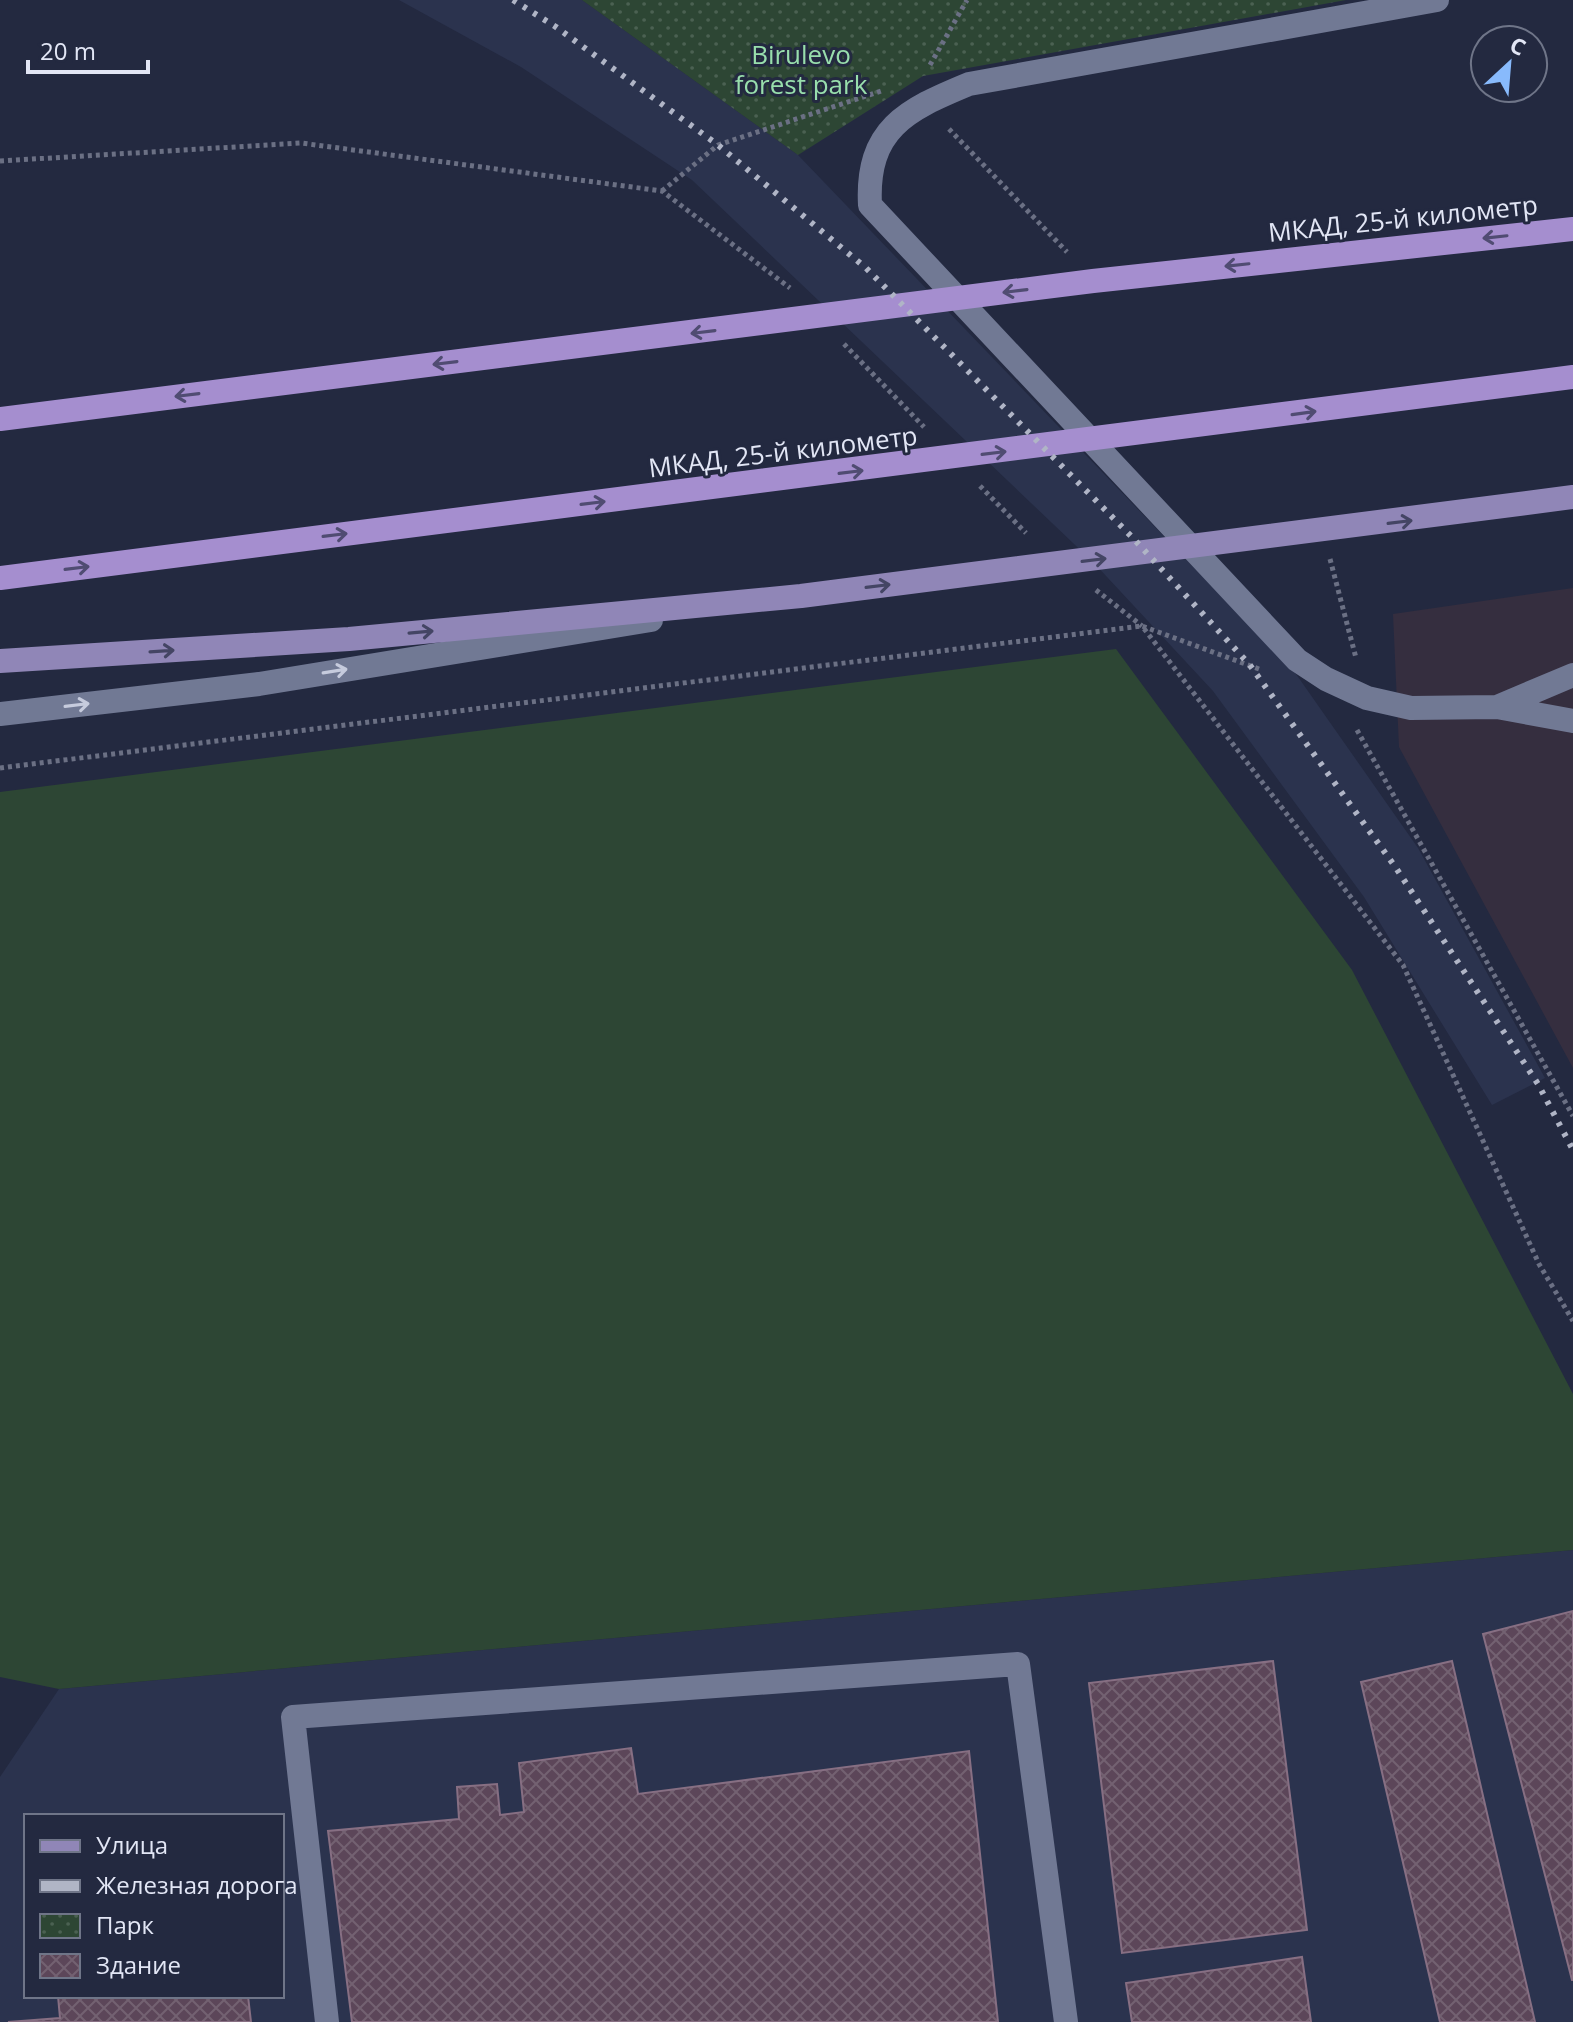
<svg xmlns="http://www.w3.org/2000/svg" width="1573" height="2022" font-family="'Open Sans',sans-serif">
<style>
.commercial{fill:#352e3f}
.built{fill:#2b334e;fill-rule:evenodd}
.green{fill:#2d4634}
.park{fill:url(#park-dots)}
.building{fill:url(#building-cross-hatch);stroke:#876f83;stroke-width:2}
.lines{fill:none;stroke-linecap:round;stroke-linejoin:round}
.path{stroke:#6b7084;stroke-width:5;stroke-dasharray:4 4;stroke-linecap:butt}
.minor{stroke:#717994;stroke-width:24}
.major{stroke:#9086b7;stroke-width:24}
.highway{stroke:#a58ecf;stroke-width:24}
.rail{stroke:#b0b5c6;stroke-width:6;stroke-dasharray:4 8;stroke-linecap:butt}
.oneway{stroke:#504c72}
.oneway2{stroke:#444564}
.oneway3{stroke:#c6cbdd}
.labels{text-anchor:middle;stroke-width:6;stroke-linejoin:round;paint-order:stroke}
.park-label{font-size:26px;fill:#98deac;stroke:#232940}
.street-label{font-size:26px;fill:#e2e6f5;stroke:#232940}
</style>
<defs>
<pattern id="park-dots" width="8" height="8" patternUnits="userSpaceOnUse" patternTransform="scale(2)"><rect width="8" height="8" fill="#2d4634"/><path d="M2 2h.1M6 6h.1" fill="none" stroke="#4b6152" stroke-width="1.8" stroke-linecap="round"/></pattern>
<pattern id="building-cross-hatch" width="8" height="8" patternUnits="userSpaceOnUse" patternTransform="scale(2)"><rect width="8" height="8" fill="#5c4659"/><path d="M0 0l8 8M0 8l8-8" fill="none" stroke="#736171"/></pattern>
</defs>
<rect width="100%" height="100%" fill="#232940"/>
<path class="commercial" d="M1573 588V1068L1399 747 1393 614Z"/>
<path class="built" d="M399 0H582L798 155 1296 674 1418 848 1545 1078 1492 1105 1364 897 1213 691 1094 563 692 180 521 67Z
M1573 1550V2022H0V1777L59 1689ZM26 1816H282V1996H26Z"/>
<path class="green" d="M1116 649 1352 970 1573 1394V1550L59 1689 0 1677V792Z"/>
<path class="park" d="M582 0H1346L923 76 798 155Z"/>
<path class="building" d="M1573 1611V1980H1572L1483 1634Z
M1273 1661 1307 1930 1122 1953 1089 1683Z
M1452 1661 1535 2022H1440L1361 1682Z
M631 1748 638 1794 969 1751 998 2022H352L328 1831 459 1819 457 1787 497 1784 500 1815 524 1812 519 1763Z
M1302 1957 1311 2022H1132L1126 1983Z
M58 1996H248L251 2022H8L60 2018Z"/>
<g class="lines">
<path class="path" d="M930 65 967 0
M949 129 1067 252
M0 161 301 143 662 191 790 288
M662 191 718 145 884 90
M844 344 924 427
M980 486 1026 533
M1330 559 1356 658
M1096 590 1142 626
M1259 669 1142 626 1403 965 1539 1264 1573 1321
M1357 730 1573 1116
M0 768 1142 626"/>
<path class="minor" d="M1437 0 969 84C906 110 866 129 870 205L1297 660 1326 679 1367 698 1411 708 1497 707 1573 721
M1497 707 1573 675
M0 714 259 684 651 620
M327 2022 293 1717 1018 1664 1066 2022"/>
<path class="major" d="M0 661 349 639 801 596 1573 497"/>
<path class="highway" d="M0 419 1093 281 1573 229
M0 578 1573 377"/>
<path class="rail" d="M513 0 556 27 718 145 866 268 1132 537 1249 664 1396 868 1538 1084 1573 1150"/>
</g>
<defs><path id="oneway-shaft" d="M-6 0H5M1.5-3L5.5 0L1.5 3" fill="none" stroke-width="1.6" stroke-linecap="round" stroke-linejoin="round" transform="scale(2)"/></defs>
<g class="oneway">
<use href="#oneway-shaft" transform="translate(1495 237) rotate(174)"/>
<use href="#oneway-shaft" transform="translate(1237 265) rotate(174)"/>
<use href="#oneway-shaft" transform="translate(1015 291) rotate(173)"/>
<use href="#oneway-shaft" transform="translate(703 332) rotate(173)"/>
<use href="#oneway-shaft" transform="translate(445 363) rotate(173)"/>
<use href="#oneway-shaft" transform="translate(187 395) rotate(173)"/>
<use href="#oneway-shaft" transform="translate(1304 413) rotate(-8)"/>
<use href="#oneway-shaft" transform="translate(994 453) rotate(-7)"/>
<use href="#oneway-shaft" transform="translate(851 472) rotate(-7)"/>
<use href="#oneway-shaft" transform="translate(593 503) rotate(-7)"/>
<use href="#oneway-shaft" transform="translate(335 535) rotate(-7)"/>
<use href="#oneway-shaft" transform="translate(77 568) rotate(-7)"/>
</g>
<g class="oneway2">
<use href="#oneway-shaft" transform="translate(1400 522) rotate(-7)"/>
<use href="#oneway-shaft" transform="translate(1094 560) rotate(-7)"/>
<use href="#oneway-shaft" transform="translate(878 586) rotate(-7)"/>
<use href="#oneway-shaft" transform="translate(421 632) rotate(-5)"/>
<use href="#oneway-shaft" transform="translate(162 651) rotate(-4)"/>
</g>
<g class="oneway3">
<use href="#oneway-shaft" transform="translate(335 671) rotate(-9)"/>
<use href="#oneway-shaft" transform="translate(77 705) rotate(-7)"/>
</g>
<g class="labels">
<g class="park-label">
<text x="801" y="64">Birulevo<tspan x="801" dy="30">forest park</tspan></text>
</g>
<g class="street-label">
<text transform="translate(1403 219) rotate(-6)" y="9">МКАД, 25-й километр</text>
<text transform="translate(783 452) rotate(-7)" y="9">МКАД, 25-й километр</text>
</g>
</g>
<rect x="24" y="1814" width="260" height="184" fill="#232940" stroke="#6f7588" stroke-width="2"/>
<rect x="40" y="1840" width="40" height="12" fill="#9086b7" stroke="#6f7588" stroke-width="2"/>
<text x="96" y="1854" font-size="24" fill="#e2e6f5">Улица</text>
<rect x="40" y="1880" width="40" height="12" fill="#b0b5c6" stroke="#6f7588" stroke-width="2"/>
<text x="96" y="1894" font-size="24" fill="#e2e6f5">Железная дорога</text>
<rect x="40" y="1914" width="40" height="24" fill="url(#park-dots)" stroke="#6f7588" stroke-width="2"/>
<text x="96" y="1934" font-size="24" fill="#e2e6f5">Парк</text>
<rect x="40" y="1954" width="40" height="24" fill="url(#building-cross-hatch)" stroke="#6f7588" stroke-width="2"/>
<text x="96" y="1974" font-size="24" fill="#e2e6f5">Здание</text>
<g transform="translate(1509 64) rotate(26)"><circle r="38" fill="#232940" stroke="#6f7588" stroke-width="2"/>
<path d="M0-6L14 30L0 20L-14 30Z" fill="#88bafc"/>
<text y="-12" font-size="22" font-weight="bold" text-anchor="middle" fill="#e2e6f5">С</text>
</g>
<path d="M28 60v12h120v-12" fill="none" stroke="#e2e6f5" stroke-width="4"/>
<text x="40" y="60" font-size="24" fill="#e2e6f5" stroke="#232940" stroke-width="6" paint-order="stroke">20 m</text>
</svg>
